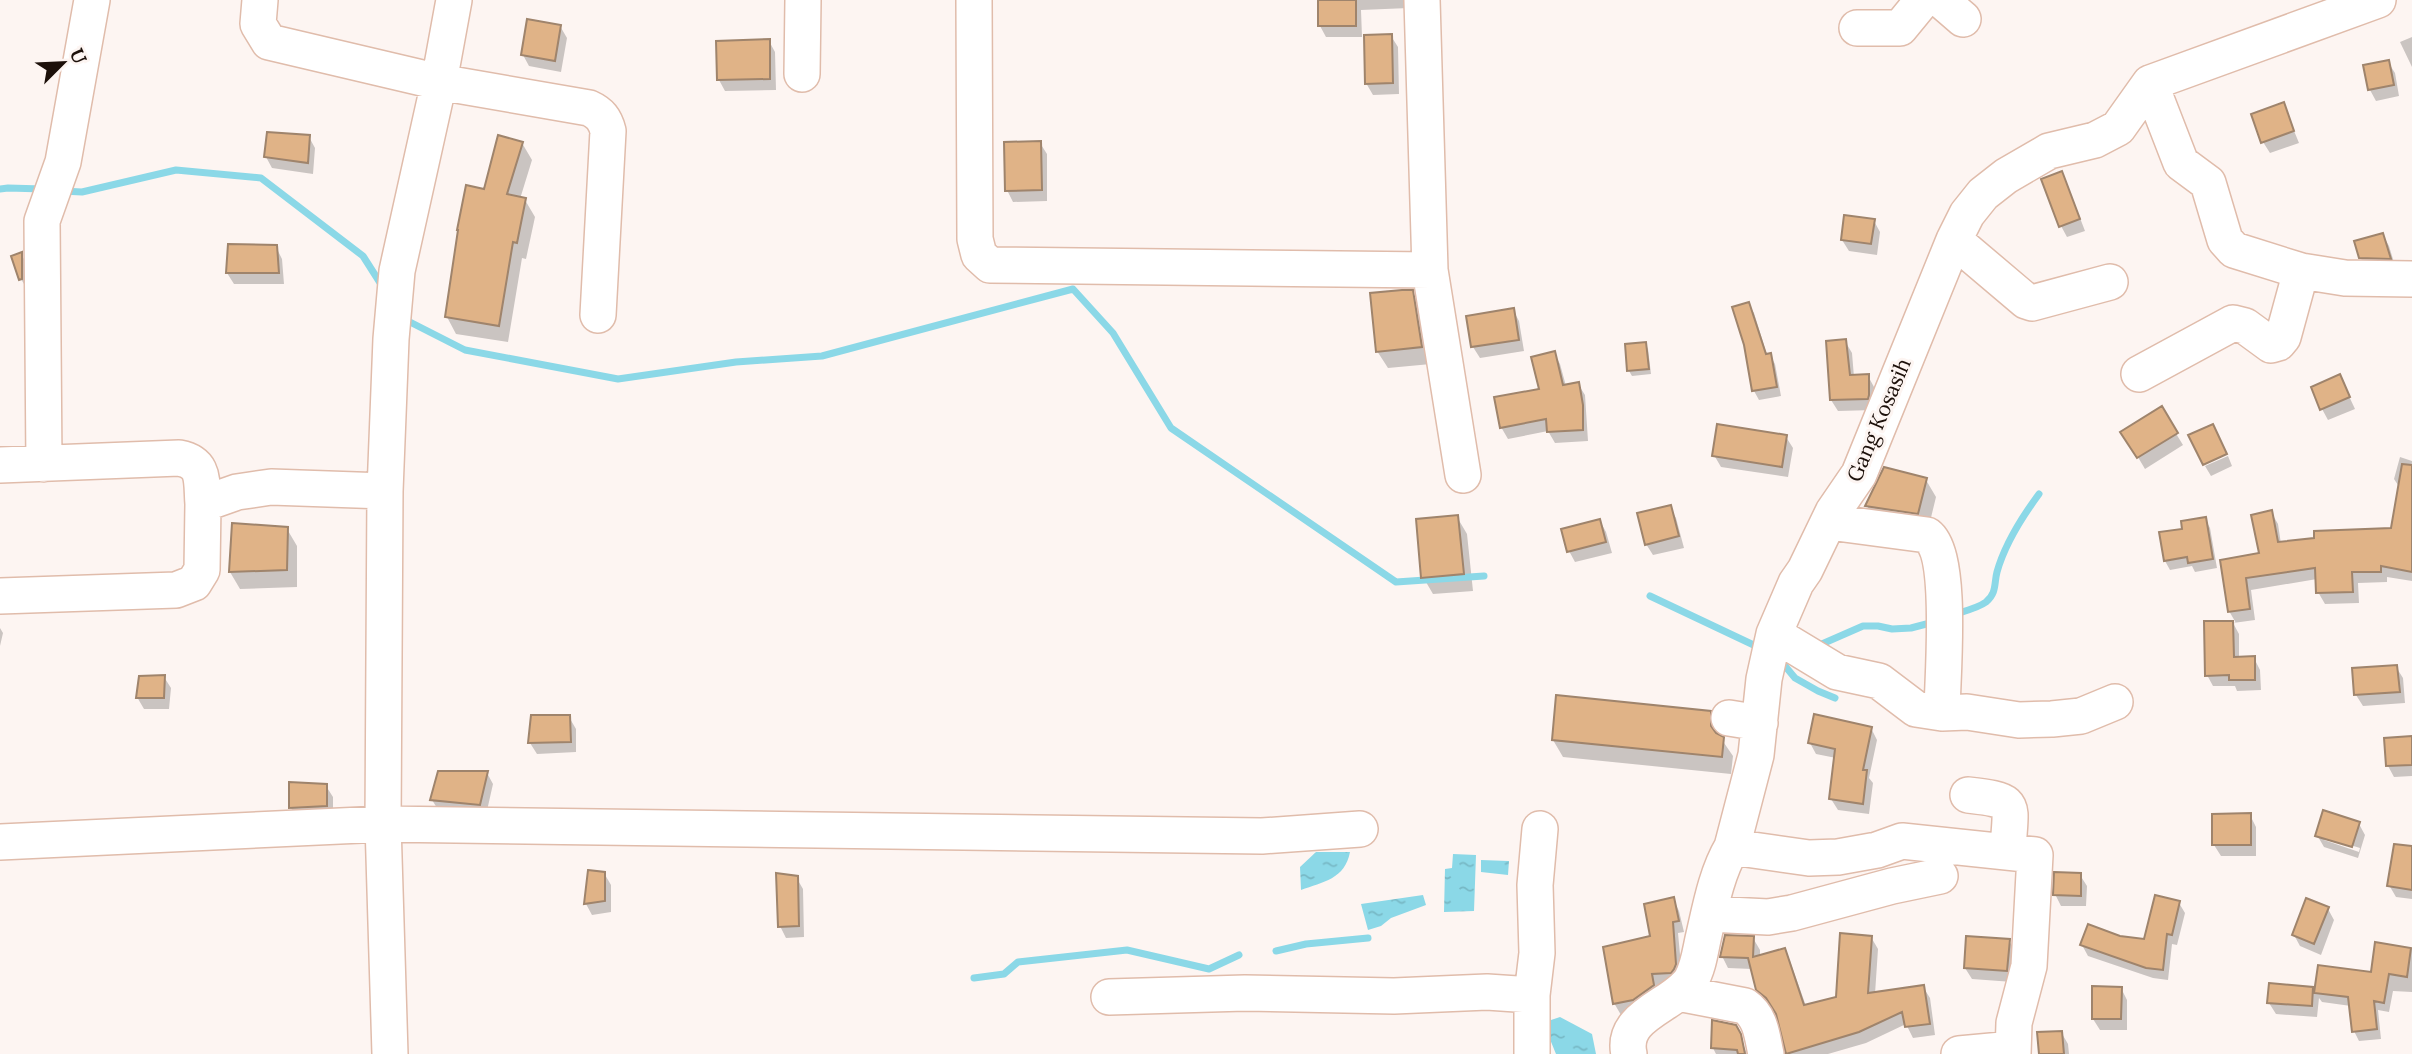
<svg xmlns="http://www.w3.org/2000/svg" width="2412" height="1054" font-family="Lora,serif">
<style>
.water{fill:url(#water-ripples)}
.shadow{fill:#0003;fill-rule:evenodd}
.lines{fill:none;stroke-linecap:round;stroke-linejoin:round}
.stream{stroke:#8bd8e7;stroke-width:7}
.building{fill:#e0b387;stroke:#9f846c;stroke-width:2}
.minor-casing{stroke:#e0bcab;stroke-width:38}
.minor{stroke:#fff;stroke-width:35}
.labels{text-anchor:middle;stroke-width:6;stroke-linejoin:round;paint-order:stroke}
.street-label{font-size:21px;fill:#1c100a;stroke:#fdf5f2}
</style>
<defs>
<pattern id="water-ripples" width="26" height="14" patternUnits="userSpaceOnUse" patternTransform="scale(1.75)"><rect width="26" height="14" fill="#8bd8e7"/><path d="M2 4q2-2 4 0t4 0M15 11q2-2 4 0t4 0" fill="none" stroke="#77b8c5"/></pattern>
</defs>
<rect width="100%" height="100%" fill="#fdf5f2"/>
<path class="water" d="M1316 852H1350C1345 879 1323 882 1301 890L1300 867Z
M1453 854 1476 855 1474 911 1444 912 1445 869 1452 868Z
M1481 860 1509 861 1508 875 1481 872Z
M1423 895 1426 905 1391 918 1381 926 1368 930 1361 904Z
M1560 1017 1592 1034 1596 1054H1556L1545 1027 1551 1020Z"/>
<path class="shadow" d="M1319 0H1413L1409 8 1361 10 1362 37H1326L1320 26Z
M560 26 567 38 561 72 529 66 523 55Z
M1391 36 1398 47 1399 94 1373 95 1366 83Z
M2412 37V67L2400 42Z
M769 41 775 52 776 90 725 91 719 80Z
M2388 62 2395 73 2399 96 2376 101 2370 90Z
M2283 104 2299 143 2270 153 2263 142Z
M309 137 315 148 313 174 272 168 266 157Z
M522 143 532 160 520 199 525 200 535 217 526 259 522 258 508 342 456 334 447 317 486 191Z
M1040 143 1047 154V201L1013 202 1007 190Z
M2061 173 2067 184 2085 231 2067 237 2061 226Z
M1874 221 1880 232 1877 255 1849 251 1842 240Z
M2383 235 2389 246 2396 269H2367L2360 257Z
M276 247 282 259 284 284H234L227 273Z
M21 254 24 259V284L21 279Z
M1412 292 1422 309 1431 364 1388 368 1377 351Z
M1748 304 1754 313 1767 355H1770L1775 364 1781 396 1759 400 1754 391 1746 344Z
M1513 310 1519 321 1524 351 1480 358 1473 347 1468 317Z
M1845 341 1852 353 1854 377 1868 376 1874 387V410L1838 411 1831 400Z
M1645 343 1648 349 1651 374 1632 376 1629 371Z
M1554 353 1560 364 1566 386 1578 384 1585 395 1588 441 1555 443 1548 431 1508 439 1501 427 1541 390Z
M2340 377 2355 409 2328 420 2322 409Z
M2161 409 2183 445 2145 469 2123 432Z
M1786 437 1793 448 1788 477 1721 467 1714 455Z
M2228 456 2232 466 2211 476 2205 466Z
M2400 457 2412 461V581L2387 577V582L2358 583 2359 603 2325 604 2318 592 2317 579 2251 590 2255 620 2233 623 2239 634V658H2254L2260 670 2261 690 2237 691 2235 686H2213L2207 675 2206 623H2236L2229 611 2222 561 2261 555 2271 512 2278 524 2281 544 2392 529 2400 488 2394 479Z
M1885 469 1926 480 1936 497 1928 530 1877 523 1867 506Z
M1670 507 1676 518 1684 548 1653 555 1646 544Z
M1457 517 1467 534 1473 591 1433 594 1423 577Z
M2205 519 2210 528 2217 568 2195 572 2192 566 2170 570 2165 561 2184 530Z
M1600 521 1606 532 1612 553 1575 562 1569 551Z
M287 529 297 546V587L240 589 230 572Z
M0 628 3 633 0 646Z
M2396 667 2403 678 2405 703 2363 706 2356 695Z
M164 677 171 688 169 709H144L137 697Z
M1710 713 1720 730V737L1733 756 1731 774 1563 757 1553 740Z
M569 717 576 729V752L537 754 530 743Z
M1871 728 1877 740 1869 778 1873 783 1869 814 1838 810 1831 799 1836 758 1816 754 1810 743Z
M2412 738V776L2394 777 2388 766Z
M487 773 493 784 486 815 439 811 432 800Z
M326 786 333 797V817L297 819 291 808Z
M2250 815 2256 827V856H2221L2214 845Z
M2359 824 2365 835 2358 858 2324 847 2317 835ZM2324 837 2360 848 2359 852 2324 840Z
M2412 848V899L2396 897 2389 885Z
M589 872 604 873 611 885V912L592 915 586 904Z
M2080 875 2087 886 2086 906H2061L2055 894Z
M796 877 803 889 804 937 786 938 780 926Z
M1673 899 1679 911 1684 932 1678 933 1682 976 1677 984 1657 985 1659 997 1640 1011 1621 1015 1614 1003Z
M2179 903 2185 913 2177 945 2172 944 2168 980 2153 978 2088 956 2082 945 2120 937 2146 941Z
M2328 909 2334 920 2321 955 2300 946 2294 935Z
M1871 937 1878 949 1875 994 1923 987 1930 998 1935 1035 1913 1038 1906 1024 1866 1043 1828 1054H1788L1778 1015 1765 1001 1758 989 1752 969 1728 968 1722 956 1753 938 1760 950V957L1784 950 1790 961 1806 1006 1837 999Z
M2009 941 2016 952 2013 982 1972 979 1965 968Z
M2398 948H2412V992L2393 991 2389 1012 2378 1010 2381 1039 2359 1041 2354 1031 2351 1006 2322 1002 2319 998 2317 1017 2276 1014 2269 1003 2312 988 2316 994 2319 967 2372 974Z
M2121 988 2127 1000V1030H2100L2093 1019Z
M2061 1032 2068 1044 2069 1054H2040Z
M1740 1036 1747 1054H1716L1713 1048Z"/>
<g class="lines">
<path class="stream" d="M0 189 8 188 43 189
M62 191 82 192 176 170 261 178 363 256 384 289
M404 319 465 350 618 379 736 362 822 356 1073 289 1113 333 1171 428 1396 582 1484 576
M1650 596 1760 648
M1955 614C1965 611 1978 608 1986 602 1997 593 1994 583 1997 572 2005 543 2022 517 2039 494
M1815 647 1863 626H1878L1892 629 1911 628 1934 622
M1780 660 1795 678 1818 691 1835 698
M1276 951 1306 944 1368 938
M974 978 1004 974 1018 962 1127 950 1209 969 1239 955"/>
</g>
<path class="building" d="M1318 0H1356V26H1318Z
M527 19 561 25 555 61 521 55Z
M1392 34 1393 83 1365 84 1364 35Z
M770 39V79L717 80 716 41Z
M2389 60 2394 85 2368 90 2363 65Z
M2284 102 2294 131 2261 143 2251 114Z
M267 132 310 135 308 163 264 157Z
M498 135 523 142 507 194 526 198 517 243 513 242 499 326 445 317 458 230H457L466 185 484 189Z
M1041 141 1042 190 1005 191 1004 142Z
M2062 171 2080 219 2059 227 2041 179Z
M1844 215 1875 219 1871 244 1841 240Z
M2383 233 2391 259 2359 258 2354 241Z
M228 244 277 245 279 273H226Z
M22 252V279L19 280 11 256Z
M1402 290H1413L1422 347 1376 352 1370 293Z
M1749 302 1766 354 1771 353 1777 387 1752 391 1744 345 1732 307Z
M1514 308 1519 340 1471 347 1466 316Z
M1846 339 1850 375 1869 374V395L1868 399 1830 400 1826 341Z
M1646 342 1649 369 1627 371 1625 344Z
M1555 351 1563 385 1579 382 1583 405V430L1547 432 1546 419 1500 428 1494 397 1539 389 1531 357Z
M2340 374 2350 397 2320 410 2311 387Z
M2162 406 2178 433 2137 458 2120 432Z
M1717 424 1787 435 1782 467 1712 456Z
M2213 424 2227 454 2203 465 2188 435Z
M2402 464 2412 465V572L2381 566V572H2352L2353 592 2316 593 2315 568 2246 578 2250 609 2228 612 2220 560 2259 553 2251 515 2272 510 2278 542 2314 538V531L2391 528Z
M1884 467 1927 478 1918 514 1865 506Z
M1671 505 1679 536 1645 545 1637 513Z
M1458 515 1464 574 1421 578 1416 519Z
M2206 517 2213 559 2188 563 2187 557 2164 561 2159 532 2182 529 2181 521Z
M1600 519 1606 542 1567 552 1561 529Z
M232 523 288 527 287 570 229 572Z
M2204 621H2233L2234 657 2255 656V680H2229V675L2205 676Z
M2397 665 2400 692 2354 695 2352 668Z
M165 675 164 698H136L139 676Z
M1556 695 1711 711V726L1716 733 1724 737 1722 757 1552 740Z
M1814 714 1872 727 1863 770H1867L1863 804 1829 799 1835 749 1808 743Z
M531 715H570L571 742 528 743Z
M2412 736V765L2386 766 2384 738Z
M438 771H488L480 805 430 800Z
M289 782 327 784V806L289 808Z
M2323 810 2360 822 2352 847 2315 836Z
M2251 813V845H2212V814Z
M2394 844 2412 846V890L2387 886Z
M588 870 605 872V901L584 904Z
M2054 872 2081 873V896L2053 895Z
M776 873 798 876 799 926 778 927Z
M2155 895 2180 901 2172 935 2167 934 2163 970 2146 968 2080 945 2088 924 2120 936 2144 939Z
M1674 897 1679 921 1673 922 1676 964 1674 969 1671 973 1652 974 1654 985 1633 1000 1613 1004 1603 947 1650 936 1644 904Z
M2306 898 2329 907 2314 944 2292 935Z
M1840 933 1872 936 1868 993 1924 985 1930 1024 1905 1027 1902 1012 1859 1032 1786 1054 1776 1014 1766 998 1756 990 1748 958 1720 957 1725 935 1754 936 1753 957 1785 948 1804 1005 1836 997Z
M1966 936 2010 939 2007 971 1964 968Z
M2375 942 2411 948 2407 977 2389 974 2384 1003 2374 1001 2377 1029 2352 1032 2348 997 2314 993 2318 965 2371 972Z
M2269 983 2313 987 2312 1006 2267 1003Z
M2092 986 2122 987 2121 1019H2092Z
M1712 1020 1736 1025 1741 1034 1745 1054H1738L1737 1050 1711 1048Z
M2062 1031 2064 1054H2039L2037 1032Z"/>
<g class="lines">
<g class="minor-casing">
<path id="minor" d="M260 0 258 24 269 42 439 82 589 108C600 113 605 119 608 131L598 315
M974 0 975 239 979 255 990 265 1430 270
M1422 0 1430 270 1463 475
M1941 0 1963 19
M1857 28H1900L1923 0
M802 74 803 0
M1954 240 2026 301 2032 303 2110 282
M2301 271 2345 278 2412 279
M2139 374 2233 323 2245 326 2271 345 2278 343 2283 337 2301 271 2234 250 2225 240 2208 183 2181 163 2150 83
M44 464 42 221 63 162 92 0
M0 465 179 458C206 463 201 482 203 504
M1829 522 1927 535C1954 555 1942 679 1942 713
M0 596 176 590 194 583 202 570 203 504 237 492 271 487 385 491
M1774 634 1837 672 1879 681 1916 709 1942 713 1967 712 2019 720 2052 719 2081 716 2115 702
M1729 718 1760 723
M1968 795C2020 801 2010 802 2008 851
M0 842 383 824 1262 836 1360 829
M1732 847 1809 858 1838 857 1877 850 1902 841 2035 855 2029 966 2014 1023 2013 1054
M1709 914 1768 917 1792 913 1892 886 1940 876
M1678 993 1745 1006C1761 1017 1762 1036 1766 1054
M1109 997 1245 993 1394 996 1487 992 1532 995
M390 1054 383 824 385 491 391 339 397 271 439 82 454 0
M1532 1054V995L1537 953 1535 885 1540 829
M1629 1054C1620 1015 1674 1006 1691 980 1698 968 1700 953 1703 939 1710 909 1716 874 1732 847L1756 755 1764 679 1774 634 1796 583 1805 570 1833 512 1859 474 1954 240 1967 214 1983 194 2006 176 2049 151 2095 140 2118 128 2150 83 2378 0
M1959 1054 2013 1049"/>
</g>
<use href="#minor" class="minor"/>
</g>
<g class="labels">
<g class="street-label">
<text transform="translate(1879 420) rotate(-67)" y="7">Gang Kosasih</text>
</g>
</g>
<g transform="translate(63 63) rotate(66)" stroke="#fdf5f2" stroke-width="5" paint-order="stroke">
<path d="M0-5L12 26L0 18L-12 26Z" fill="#1c100a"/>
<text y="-10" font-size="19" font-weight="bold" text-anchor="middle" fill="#1c100a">U</text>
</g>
</svg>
